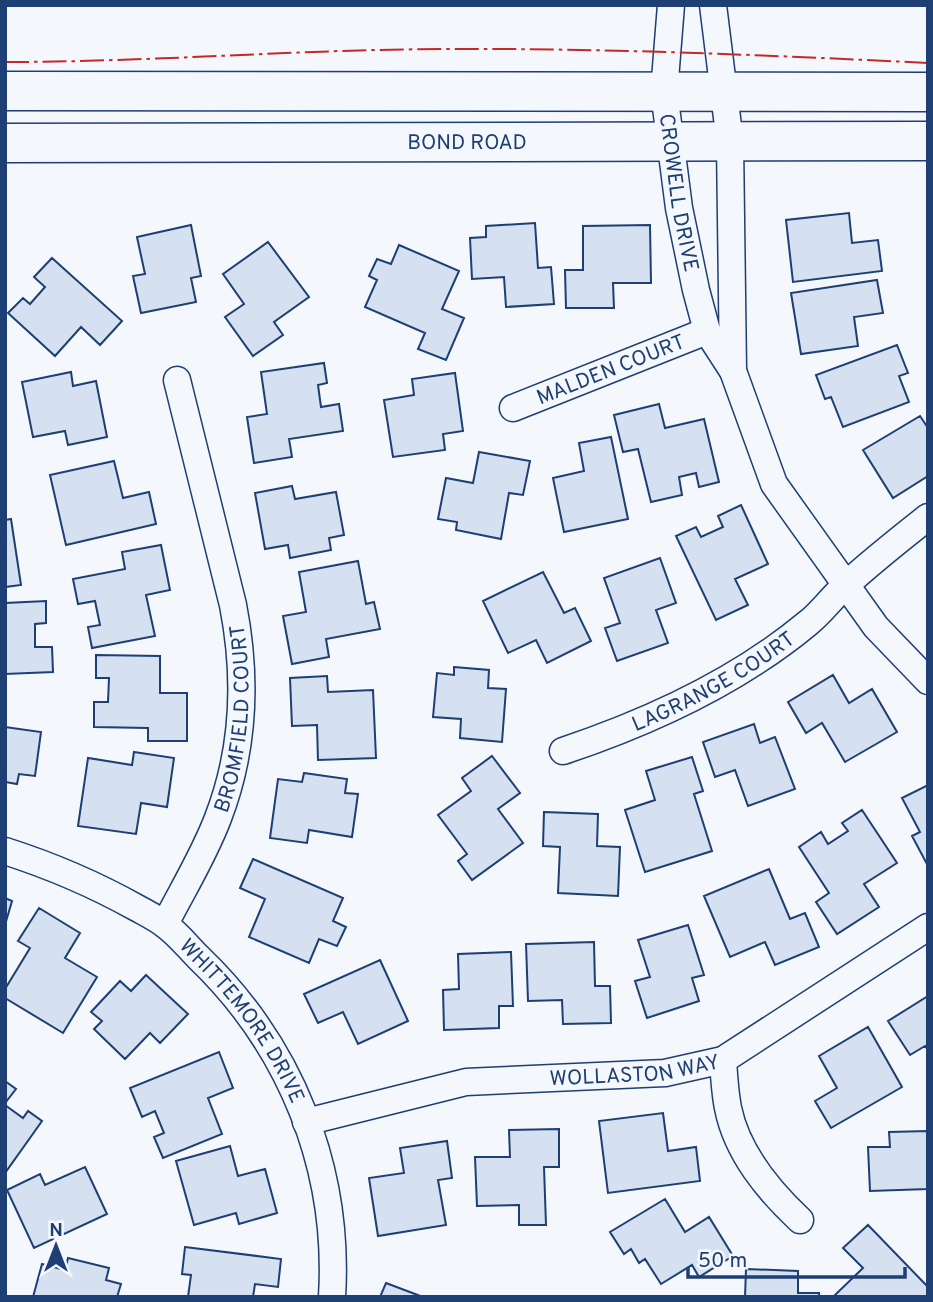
<svg xmlns="http://www.w3.org/2000/svg" width="933" height="1302" font-family="Overpass,sans-serif">
<style>
.building{fill:#d5e0f0;stroke:#1d3f73;stroke-width:2}
.lines{fill:none;stroke-linecap:round;stroke-linejoin:round}
.minor-casing{stroke:#1d3f73;stroke-width:29}
.primary-casing{stroke:#1d3f73;stroke-width:41}
.minor{stroke:#f4f7fb;stroke-width:26}
.primary{stroke:#f4f7fb;stroke-width:38}
.power{stroke:#c62828;stroke-width:2;stroke-dasharray:24 5 3.5 5;stroke-linecap:butt}
.labels{text-anchor:middle;stroke-width:5;stroke-linejoin:round;paint-order:stroke}
.street-label{font-size:21px;fill:#1d3f73;stroke:#f4f7fb}
</style>
<rect width="100%" height="100%" fill="#f4f7fb"/>
<path class="building" d="M849 213 852 243 878 240 882 271 793 282 786 220Z
M535 223 538 268 551 267 554 304 506 307 504 277 472 279 470 238 486 237V226Z
M191 225 201 276 191 278 196 302 141 313 133 276 145 274 137 237Z
M650 225 651 283H613L614 308H566L565 270H583V226Z
M268 242 309 297 274 322 283 335 253 356 225 317 244 304 223 274Z
M399 245 459 271 442 309 464 318 446 360 418 349 425 333 365 307 377 280 369 276 377 259 391 264Z
M52 258 122 321 100 345 81 327 55 356 8 313 23 298 30 304 45 287 34 277Z
M877 280 883 313 854 317 858 346 801 354 791 293Z
M897 345 908 373 899 376 909 402 843 427 831 397 825 399 816 375Z
M324 363 327 383 318 385 321 407 339 404 343 431 289 439 292 457 254 463 247 417 267 414 261 372Z
M71 372 73 386 96 381 107 437 68 445 65 431 33 437 22 382Z
M455 373 463 431 443 434 445 450 393 457 384 400 414 395 412 379Z
M659 404 665 428 704 419 719 482 699 487 696 473 679 477 682 495 651 502 638 449 623 452 614 415Z
M920 416 928 428V476L893 498 863 450Z
M611 437 628 519 564 532 553 478 584 471 579 443Z
M479 452 530 461 523 495 509 493 501 539 456 530 457 522 438 519 446 478 473 483Z
M114 461 123 498 149 492 156 524 66 545 50 475Z
M292 486 295 499 336 492 344 535 329 538 331 550 290 558 288 545 265 549 255 493Z
M741 505 768 564 735 579 748 605 716 620 676 536 696 527 701 537 723 527 718 516Z
M11 519 21 585 5 587V520Z
M161 545 170 590 146 595 155 636 92 648 88 627 100 625 95 601 78 604 73 579 125 569 122 552Z
M660 558 676 603 656 610 668 643 617 661 605 628 620 623 604 578Z
M358 561 366 604 374 602 380 629 326 639 329 657 292 664 283 616 306 612 299 572Z
M543 572 564 613 575 608 591 641 547 663 536 640 508 653 483 601Z
M46 601V623L35 624V647H52L53 672 5 674V603Z
M96 655 160 656V693H187V741H148V728L94 727V702H108L109 678H96Z
M454 667 489 670 488 688 506 689 502 742 460 738 461 719 433 717 437 673 454 675Z
M833 675 849 703 872 689 897 732 845 762 822 723 806 733 788 702Z
M327 676 328 692 373 690 376 758 318 760 317 725 292 726 290 678Z
M754 724 760 743 775 737 795 789 748 806 735 770 715 777 703 742Z
M5 727 41 732 35 776 19 774 17 784 5 782Z
M134 752 174 758 167 807 141 803 136 834 78 826 88 758 132 765Z
M492 756 520 793 498 809 523 843 472 880 458 861 467 854 438 815 471 791 462 778Z
M692 757 703 791 694 794 712 851 645 872 625 810 655 800 646 771Z
M304 773 347 779 345 793 358 794 352 837 309 830 307 843 270 838 278 779 302 782Z
M928 785V866L912 836 920 832 902 798Z
M862 810 897 863 864 884 879 907 837 934 816 902 829 893 799 847 821 832 828 844 848 831 842 823Z
M544 812 598 814 597 846 620 847 618 896 558 893 560 847 543 846Z
M253 859 343 898 333 921 346 927 337 946 319 939 309 963 249 937 265 899 240 888Z
M769 869 790 919 805 913 819 947 775 965 765 942 730 957 704 896Z
M5 898 12 901 5 925Z
M39 908 80 933 65 958 97 977 63 1033 5 998V989L30 948 18 941Z
M688 925 704 975 692 978 699 1001 647 1018 635 981 650 977 638 940Z
M594 942 595 986H610L611 1023 563 1024 562 1000 528 1001 526 944Z
M511 952 513 1006H499V1028L444 1030 443 990 459 989 458 954Z
M380 960 408 1021 358 1044 343 1012 318 1023 304 994Z
M146 975 188 1014 160 1043 150 1033 125 1059 94 1029 102 1021 91 1012 120 981 131 991Z
M928 996V1050L925 1046 910 1055 888 1021Z
M868 1027 902 1087 831 1128 815 1101 837 1088 819 1056Z
M219 1052 233 1088 208 1098 222 1134 163 1158 154 1137 164 1133 155 1111 142 1117 130 1088Z
M5 1081 16 1089 5 1103Z
M5 1105 23 1118 28 1111 42 1121 5 1173Z
M663 1113 668 1151 696 1147 700 1181 608 1193 599 1121Z
M559 1129V1167H544L546 1225H519V1205L477 1206 475 1157H510L509 1130Z
M928 1131V1189L870 1191 868 1147H890L889 1132Z
M447 1141 452 1178 438 1180 446 1225 378 1236 369 1178 404 1173 400 1148Z
M230 1146 238 1176 265 1169 277 1213 239 1224 236 1213 194 1225 176 1161Z
M85 1167 107 1214 34 1248 7 1190 40 1174 45 1185Z
M665 1199 685 1232 709 1217 733 1256 699 1277 692 1265 661 1284 645 1259 639 1263 631 1249 624 1254 610 1232Z
M868 1225 928 1287V1297H837L835 1295 863 1268 843 1248Z
M185 1247 281 1259 278 1287 255 1284 253 1297H188L191 1275 182 1274Z
M68 1258 109 1268 106 1280 121 1284 117 1297H33L42 1264 65 1270Z
M746 1269 798 1271V1293H819V1297H745Z
M386 1283 423 1297H380Z"/>
<g class="lines">
<g class="minor-casing">
<g id="minor">
<path id="s1" d="M671 5 664 92 679 208 696 290 707 331 733 371 774 484 876 627 928 681"/>
<path d="M713 5 730 142 733 371"/>
<path id="s2" d="M513 408 707 331"/>
<path id="s3" d="M563 751C650 722 737 682 808 623 822 612 832 597 846 585 872 561 900 539 928 517"/>
<path id="s4" d="M5 851C52 866 94 884 137 908 146 913 156 918 164 924 177 933 187 946 198 957 291 1046 340 1168 332 1297"/>
<path id="s5" d="M165 924C183 889 204 855 218 818 245 748 247 677 233 605L177 380"/>
<path d="M723 1060C724 1076 725 1093 728 1108 737 1153 768 1190 800 1220"/>
<path id="s6" d="M306 1122 466 1082 665 1073 723 1060 928 927"/>
</g>
</g>
<g class="primary-casing">
<g id="primary">
<path d="M5 91 928 92"/>
<path id="s7" d="M5 143 928 141"/>
</g>
</g>
<use href="#minor" class="minor"/>
<use href="#primary" class="primary"/>
<path class="power" d="M5 62C129 62 253 53 376 50 560 46 744 54 928 63"/>
</g>
<g class="labels">
<g class="street-label">
<text dy="7" stroke="none"><textPath href="#s7" startOffset="462">BOND ROAD</textPath></text>
<text dy="7" stroke="none"><textPath href="#s1" startOffset="189">CROWELL DRIVE</textPath></text>
<text dy="7" stroke="none"><textPath href="#s2" startOffset="105">MALDEN COURT</textPath></text>
<text dy="7" stroke="none"><textPath href="#s3" startOffset="166">LAGRANGE COURT</textPath></text>
<text dy="7" stroke="none"><textPath href="#s5" startOffset="220">BROMFIELD COURT</textPath></text>
<text dy="7" stroke="none"><textPath href="#s4" startOffset="301">WHITTEMORE DRIVE</textPath></text>
<text dy="7" stroke="none"><textPath href="#s6" startOffset="334">WOLLASTON WAY</textPath></text>
</g>
</g>
<rect width="933" height="1302" fill="none" stroke="#1d3f73" stroke-width="14"/>
<g transform="translate(56 1246)" stroke="#f4f7fb" stroke-width="5" paint-order="stroke">
<path d="M0-5L12 26L0 18L-12 26Z" fill="#1d3f73"/>
<text y="-10" font-size="19" font-weight="bold" text-anchor="middle" fill="#1d3f73">N</text>
</g>
<path d="M688 1267v10h217v-10" fill="none" stroke="#1d3f73" stroke-width="3.5"/>
<text x="698" y="1267" font-size="21" fill="#1d3f73" stroke="#f4f7fb" stroke-width="5" paint-order="stroke">50 m</text>
</svg>
